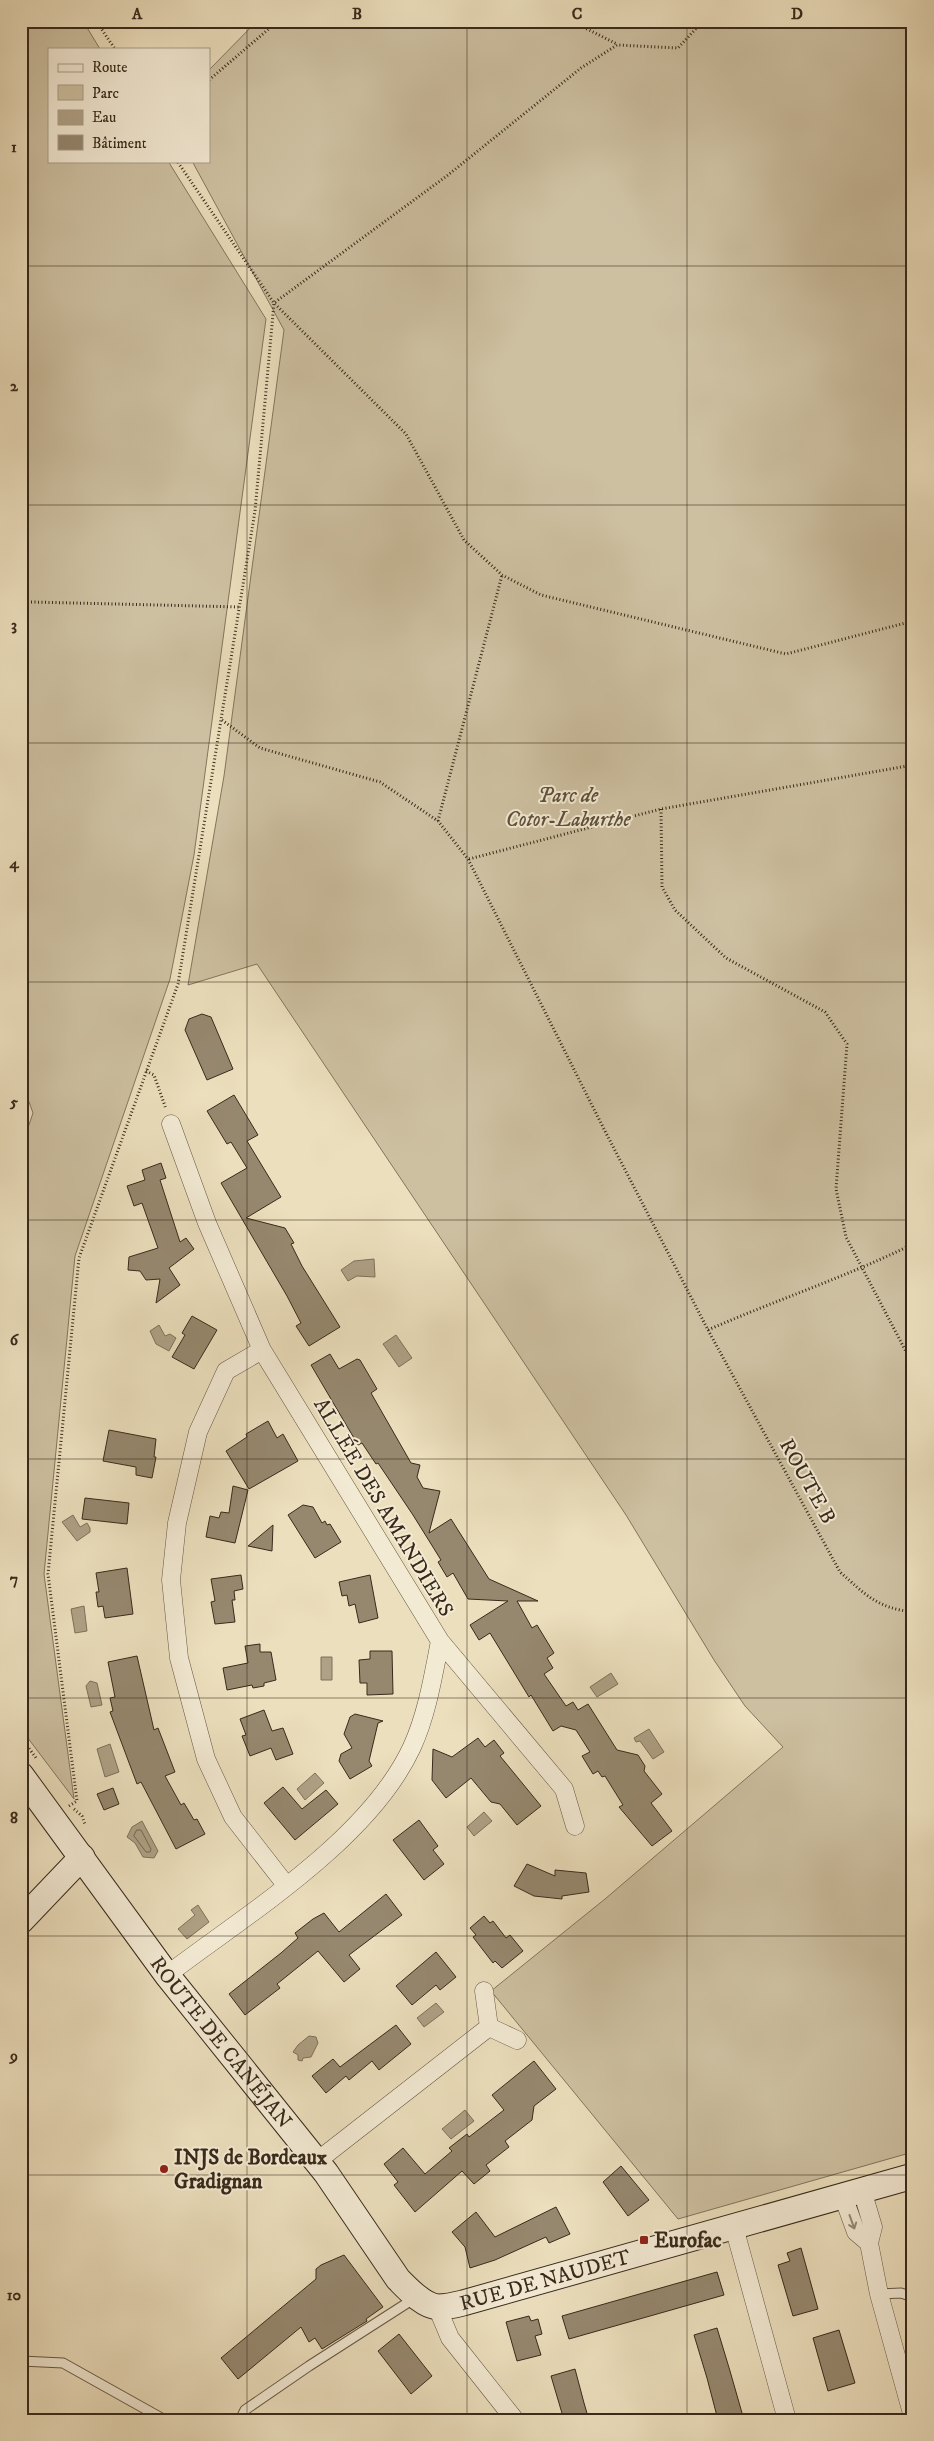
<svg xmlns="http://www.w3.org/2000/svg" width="934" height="2441" font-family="'IM FELL DW Pica',serif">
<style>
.green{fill:#cdc0a1;stroke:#82755e}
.water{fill:#afa186;stroke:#7f715b}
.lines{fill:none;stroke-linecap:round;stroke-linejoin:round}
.shore{stroke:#746650;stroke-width:1}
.building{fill:#96886f;stroke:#382a1b}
.lane-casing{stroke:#655744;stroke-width:11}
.street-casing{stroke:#655744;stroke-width:19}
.secondary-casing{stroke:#382a1b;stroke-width:27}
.path{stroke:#382a1b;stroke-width:3;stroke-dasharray:1 2.5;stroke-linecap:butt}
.lane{stroke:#f3ead4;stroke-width:9}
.street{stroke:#f3ead4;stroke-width:18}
.secondary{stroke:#f3ead4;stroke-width:25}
.oneway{stroke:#968a78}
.grid{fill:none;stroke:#382a1b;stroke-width:1;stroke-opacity:0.55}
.poi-dot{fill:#8f2418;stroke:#f3ead4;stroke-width:2}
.labels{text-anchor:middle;stroke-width:4;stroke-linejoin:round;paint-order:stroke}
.park-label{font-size:21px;font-style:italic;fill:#5d503c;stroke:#f3ead4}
.street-label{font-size:21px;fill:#382a1b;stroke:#f3ead4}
.poi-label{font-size:21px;font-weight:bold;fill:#382a1b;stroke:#f3ead4;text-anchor:start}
.neatline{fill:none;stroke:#382a1b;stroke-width:2}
.grid-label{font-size:16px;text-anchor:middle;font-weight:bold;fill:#382a1b}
</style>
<rect width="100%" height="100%" fill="#ecdfbd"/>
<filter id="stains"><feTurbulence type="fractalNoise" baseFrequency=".004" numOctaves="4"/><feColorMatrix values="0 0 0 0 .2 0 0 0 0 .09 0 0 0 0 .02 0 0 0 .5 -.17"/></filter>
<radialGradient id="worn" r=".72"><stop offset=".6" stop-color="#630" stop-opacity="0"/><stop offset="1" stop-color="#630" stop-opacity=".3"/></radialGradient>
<path class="green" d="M21 21H83L100 49H49V161H168L266 319 194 855 170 979 75 1256 44 1574 74 1799 21 1729V1148L33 1113 21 1080V811L25 798 21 713Z
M257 21H913V2152L678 2219 491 1991 605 1899 783 1747 745 1706 714 1660 626 1515 257 964 188 985 224 776 284 330 192 161H209V70Z"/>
<path class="water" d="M374 1259 375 1277 357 1276 348 1281 341 1270 354 1261Z
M159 1325 165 1336 170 1334 176 1338 169 1351 156 1344 150 1331Z
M396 1335 412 1358 399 1367 383 1344Z
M73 1515 80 1527 87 1523 90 1528V1532L77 1541 62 1522Z
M84 1606 87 1631 75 1633 71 1609Z
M321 1657H332V1680H321Z
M611 1673 618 1684 597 1697 590 1687Z
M90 1681 97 1683 102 1705 91 1707 86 1686Z
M649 1729 664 1752 653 1759 640 1741 636 1742 634 1738Z
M110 1744 119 1772 105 1777 97 1749Z
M315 1773 324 1783 305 1800 297 1789Z
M484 1812 492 1821 474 1836 467 1827Z
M142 1821 158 1851 154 1858 143 1857 135 1843 127 1837 132 1827Z
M198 1905 209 1922 187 1939 178 1929 195 1915 191 1910Z
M436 2003 444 2012 424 2027 417 2018Z
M309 2036 316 2037 318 2043 311 2057 303 2058 302 2061 298 2060V2055L293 2052 298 2045Z
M465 2110 474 2121 451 2139 442 2129Z"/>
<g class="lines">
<path class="shore" d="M137 1830H141L151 1849 150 1852H146L134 1836Z"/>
</g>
<path class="building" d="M202 1014 211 1017 233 1069 207 1080 185 1030 189 1019Z
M234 1095 258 1135 247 1141 281 1197 246 1218 285 1228 294 1243 291 1244 302 1266 340 1327 309 1346 296 1326 301 1323 287 1296 221 1183 247 1168 231 1142 227 1144 207 1111Z
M161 1163 166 1178 160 1180 180 1242 186 1238 194 1249 169 1268 180 1285 156 1303 160 1279 146 1280 140 1271 128 1270 129 1257 158 1248 142 1203 134 1206 127 1186 145 1180 142 1170Z
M192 1316 217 1330 194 1369 172 1357 185 1335 182 1333Z
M330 1354 339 1369 357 1359 360 1360 377 1389 371 1393 411 1463 420 1465 417 1477 423 1488 440 1491 429 1533 451 1519 489 1579 538 1601H517L532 1628 537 1625 554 1653 547 1658 553 1668 544 1674 566 1706 573 1702 578 1710 588 1704 617 1750 638 1755 645 1766 644 1771 662 1794 651 1803 672 1831 652 1846 619 1807 623 1805 605 1776 602 1777 598 1771 593 1774 582 1756 590 1752 576 1730 561 1726 553 1731 531 1695 529 1697 490 1633 479 1640 470 1625 508 1601 468 1599 453 1573 447 1577 438 1562 441 1560 413 1515 378 1463 376 1464 362 1443 358 1445 311 1365Z
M268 1421 277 1438 283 1434 298 1461 249 1489 226 1451 247 1437 246 1434Z
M109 1430 156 1439 154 1457H156L152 1478 136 1475V1467L103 1461Z
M233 1486 248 1490 235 1543 206 1537 210 1516 219 1518 221 1512 229 1513Z
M85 1498 129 1503 127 1524 82 1519Z
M303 1505 313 1507 322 1523 325 1521 327 1525 330 1524 341 1542 315 1558 288 1515Z
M273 1525 272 1551 248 1546Z
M127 1568 133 1614 105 1618 103 1606 98 1607 96 1592H99L96 1573Z
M241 1575 243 1589 234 1591 235 1600H232L235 1622 215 1624 211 1602 215 1601 211 1579Z
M370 1575 378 1618 359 1623 355 1604 349 1606 347 1595 342 1596 339 1582Z
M260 1644V1652H271L276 1680 264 1683V1686L253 1688 252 1685 227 1690 223 1668 248 1663 245 1646Z
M370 1651H392L393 1694 367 1695V1683H360L359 1660 370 1659Z
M137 1656 154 1730 158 1728 175 1772 165 1776 181 1805 184 1803 194 1820 197 1819 205 1834 176 1849 141 1782 137 1784 110 1712 113 1711 110 1698 115 1697 108 1662Z
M264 1710 272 1731 283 1728 293 1754 276 1760 271 1748 250 1756 242 1736 246 1735 240 1719Z
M355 1714 383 1721 378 1723 369 1761 372 1766 350 1779 339 1761 341 1754 352 1748 344 1734 350 1717Z
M478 1738 485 1747 494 1740 504 1753 500 1756 541 1806 517 1825 500 1804 491 1802 471 1778 446 1798 432 1780 433 1749 452 1757Z
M283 1787 302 1809 326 1790 338 1804 295 1840 264 1803Z
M113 1788 119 1804 104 1810 97 1794Z
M419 1820 438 1846 433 1850 444 1864 424 1880 393 1840Z
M527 1864 555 1876V1870L586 1873 589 1892 562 1896V1899L534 1896 514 1886Z
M386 1894 402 1915 349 1955 360 1969 344 1982 318 1951 277 1984 280 1988 245 2015 229 1994 281 1953 298 1938 295 1933 313 1919 324 1913 339 1932Z
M484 1916 490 1923 493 1921 506 1938 510 1935 523 1951 502 1968 495 1961 493 1963 473 1937 476 1935 470 1928Z
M436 1952 456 1977 440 1990 436 1985 412 2005 396 1986Z
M396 2025 411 2044 379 2070 372 2061 349 2080 346 2076 326 2093 312 2076 333 2059 340 2067Z
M534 2061 556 2089 534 2106 532 2120 505 2141 509 2147 486 2165 490 2171 474 2184 462 2171 415 2212 394 2185 398 2182 384 2164 403 2148 425 2174 452 2151 449 2148 467 2134 469 2137 504 2110 492 2095Z
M621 2166 649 2200 628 2216 603 2182Z
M556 2207 570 2234 549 2243 546 2237 495 2260 470 2268 465 2247 452 2232 476 2212 495 2237Z
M801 2248 818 2309 793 2316 778 2265 790 2261 787 2253Z
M344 2255 383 2307 366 2319 367 2321 322 2349 315 2338 309 2342 301 2327 238 2379 221 2358 316 2279V2269L321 2265Z
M717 2272 724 2295 569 2339 562 2316Z
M529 2316 531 2321 538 2319 542 2334 535 2336 541 2355 517 2361 506 2322Z
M717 2328 730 2371 744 2420H718L707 2378 694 2335Z
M839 2330 855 2383 828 2391 813 2338Z
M399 2334 432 2376 411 2394 378 2351Z
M575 2369 584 2403 589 2420H564L551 2376Z"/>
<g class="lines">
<g class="lane-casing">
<path id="lane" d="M879 2294 901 2293 913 2297
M21 2361 63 2363 165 2420
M240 2420 245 2410 309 2366 415 2298"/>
</g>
<g class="street-casing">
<path id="street" d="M262 1350 226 1371 198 1432 177 1523 171 1580 179 1658 206 1759 233 1817 286 1885
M440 1641 564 1789 575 1826
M167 1975C247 1914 369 1840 412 1747 427 1714 433 1677 440 1641L262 1350 207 1223 171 1124
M484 1991 489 2027
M316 2162 489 2027 517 2040
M862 2190 873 2227 869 2243 879 2294 913 2417
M843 2196 856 2232 869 2243
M734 2227 787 2420
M437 2307 450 2338 515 2420"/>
</g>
<g class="secondary-casing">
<g id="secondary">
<path id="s1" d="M21 1775 167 1975 326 2173 398 2279C408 2289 423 2306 438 2307 446 2307 455 2305 463 2303L913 2176"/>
<path d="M21 1921 82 1857"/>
</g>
</g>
<path class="path" d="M96 21 115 49
M580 21 583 27 617 44
M703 21 678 48 617 45 581 68 448 175 274 303 406 434 464 540 502 575 541 595 786 654 913 621
M209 80 278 21
M31 602 240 607
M222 720 260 748 380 782 438 821 468 859 606 1133 708 1330C776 1300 846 1277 913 1244
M661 809 662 887 675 910 726 958 825 1012 847 1044 836 1189 846 1237 913 1365
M438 821 502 575
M469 859 661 809 913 765
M146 1071 154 1075 166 1109
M708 1330 840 1572C866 1595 877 1608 913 1612
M21 1737 36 1758
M69 1806 77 1801 48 1574 79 1258 178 984 255 511 274 303 177 161
M74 1809 82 1816 85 1824"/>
<use href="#lane" class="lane"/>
<use href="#street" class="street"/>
<use href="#secondary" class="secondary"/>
</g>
<defs><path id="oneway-shaft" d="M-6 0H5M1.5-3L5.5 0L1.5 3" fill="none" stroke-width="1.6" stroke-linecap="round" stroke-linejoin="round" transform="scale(1.25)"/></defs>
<use class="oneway" href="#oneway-shaft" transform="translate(852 2222) rotate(70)"/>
<path class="grid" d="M247 21V2420M467 21V2420M687 21V2420M21 266H913M21 505H913M21 743H913M21 982H913M21 1220H913M21 1459H913M21 1698H913M21 1936H913M21 2175H913"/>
<g class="poi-dot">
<circle cx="164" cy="2169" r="5"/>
<rect x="639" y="2235" width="10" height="10" rx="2.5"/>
</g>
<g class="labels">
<g class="park-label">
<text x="568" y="802">Parc de<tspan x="568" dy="24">Cotor-Laburthe</tspan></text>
</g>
<g class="street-label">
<text transform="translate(808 1481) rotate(61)" y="7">ROUTE B</text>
<text transform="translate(384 1507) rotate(59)" y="7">ALLÉE DES AMANDIERS</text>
<text dy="7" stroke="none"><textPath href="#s1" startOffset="334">ROUTE DE CANÉJAN</textPath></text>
<text dy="7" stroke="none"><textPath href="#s1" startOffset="790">RUE DE NAUDET</textPath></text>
</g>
<g class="poi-label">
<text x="174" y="2164">INJS de Bordeaux<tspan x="174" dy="24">Gradignan</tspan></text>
<text x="654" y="2247">Eurofac</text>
</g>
</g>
<rect width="934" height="2441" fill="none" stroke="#ecdfbd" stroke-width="55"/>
<rect x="48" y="48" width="162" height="115" fill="#f3ead4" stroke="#a89d8a"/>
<rect x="58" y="64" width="25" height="8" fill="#f3ead4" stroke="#a89d8a"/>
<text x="92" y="72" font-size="15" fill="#382a1b">Route</text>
<rect x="58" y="85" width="25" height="15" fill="#cdc0a1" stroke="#a89d8a"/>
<text x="92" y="98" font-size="15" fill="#382a1b">Parc</text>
<rect x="58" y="110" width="25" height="15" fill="#afa186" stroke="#a89d8a"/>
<text x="92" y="122" font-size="15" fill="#382a1b">Eau</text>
<rect x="58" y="135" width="25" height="15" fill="#96886f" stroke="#a89d8a"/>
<text x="92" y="148" font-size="15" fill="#382a1b">Bâtiment</text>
<rect x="28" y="28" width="878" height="2386" class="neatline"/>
<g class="grid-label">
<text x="137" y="19">A</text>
<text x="357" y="19">B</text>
<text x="577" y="19">C</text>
<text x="797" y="19">D</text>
<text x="14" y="152">1</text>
<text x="14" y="391">2</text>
<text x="14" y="630">3</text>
<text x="14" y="868">4</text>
<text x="14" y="1107">5</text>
<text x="14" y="1345">6</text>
<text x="14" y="1584">7</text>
<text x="14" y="1823">8</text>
<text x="14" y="2061">9</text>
<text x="14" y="2300">10</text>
</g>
<rect width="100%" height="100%" filter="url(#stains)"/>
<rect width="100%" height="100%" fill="url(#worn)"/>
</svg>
